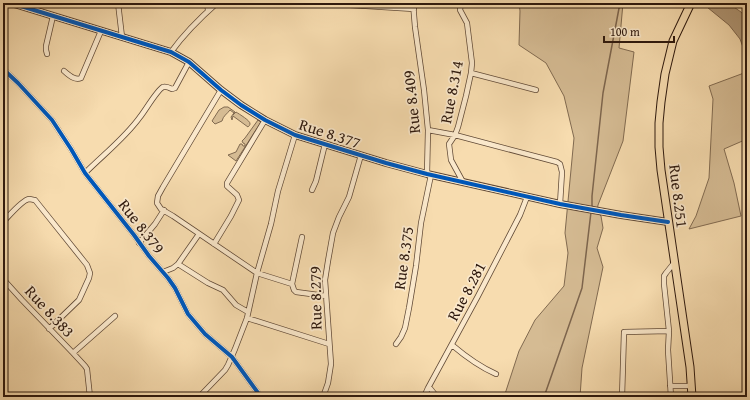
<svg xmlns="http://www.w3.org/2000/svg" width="750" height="400" font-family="'Gentium Book Plus',serif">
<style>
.green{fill:#d5bb93;stroke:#816a50}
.water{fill:#b29978;stroke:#7d654d}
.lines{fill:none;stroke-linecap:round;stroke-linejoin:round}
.stream{stroke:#7d654d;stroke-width:1.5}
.minor-casing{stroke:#604936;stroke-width:6}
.tertiary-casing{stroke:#604936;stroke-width:8}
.trunk-casing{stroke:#2d180d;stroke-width:9}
.minor{stroke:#fae8cb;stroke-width:4.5}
.tertiary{stroke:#fae8cb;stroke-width:5.5}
.trunk{stroke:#f7dcaf;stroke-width:7}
.cycleway-casing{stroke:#fae8cb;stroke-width:6}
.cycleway{stroke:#0057b8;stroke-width:4}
.labels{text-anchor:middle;stroke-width:3.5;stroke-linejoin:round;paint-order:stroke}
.street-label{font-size:16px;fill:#2d180d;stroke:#fae8cb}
</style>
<rect width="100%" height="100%" fill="#f7dcaf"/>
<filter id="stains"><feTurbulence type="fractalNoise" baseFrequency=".005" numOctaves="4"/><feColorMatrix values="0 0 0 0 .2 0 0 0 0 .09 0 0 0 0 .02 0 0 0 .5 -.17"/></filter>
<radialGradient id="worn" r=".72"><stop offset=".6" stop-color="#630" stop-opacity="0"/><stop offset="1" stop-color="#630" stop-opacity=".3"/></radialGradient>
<path class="green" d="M519 3H623L619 48 634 52 623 141 598 205 597 212 601 216 603 228 597 248 603 267 582 368 580 397H504L519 351 535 320 564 286 568 253 565 233 574 138 564 96 546 63 519 45 520 11Z
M744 73 747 81V139L724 149 734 183 741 216 689 229 696 216 709 178 713 99 709 86Z
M224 107H228L235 112 233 115 236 112C239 114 251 121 250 124 250 125 249 126 248 127L233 116 232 120 231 117 234 113 230 110C227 114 223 116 222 121L215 124 212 121 219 110Z
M258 120 261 122 236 161 228 155 236 152 240 144H242L243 146H245V144L243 143 242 141 245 138Z"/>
<path class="water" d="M702 3H728L741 12 747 19V58L740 39 729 25Z"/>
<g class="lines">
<path class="stream" d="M592 208V196L603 93 620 3
M544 397 582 288 591 212"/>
<g class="minor-casing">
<path id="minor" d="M118 3 122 37
M207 3 208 10
M413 3 415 27 424 90 428 130 427 174
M461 3 460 10 467 23 472 63 471 73 466 96 458 127 455 135 449 144 451 160 463 182
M322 5H350L414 9
M171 52C184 34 200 18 217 3
M47 54 46 50V46L53 16
M3 69 18 83 52 120 71 149 85 173 134 235 149 256 168 278 175 288 188 314 205 334 232 357 261 397
M64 71C69 75 75 81 81 78L101 31
M471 73 536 90
M221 90 163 187 158 196 157 203 161 209 173 216 257 273 292 284
M428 130 455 135 557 162 560 164 562 172 560 204
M85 173C104 154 125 138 140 117 145 111 157 90 163 87 166 86 170 88 172 89L175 88 189 62
M312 190 316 181 325 144
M3 222C8 217 22 200 29 199 32 199 33 200 35 200L87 265 90 273 89 278 79 300 49 329
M302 237 292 284 294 290 296 292 326 296
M139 243 155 224 164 210
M214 244 231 216 239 200 237 195 227 186V183L265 120
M178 264 208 283 223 290 236 305 248 312
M163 272 173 268 178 264 199 234
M3 279 22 300 73 353 115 316
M247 318 329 344
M396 344 401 337 405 328 409 308 416 266 421 223 431 175
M452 345C465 356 480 367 496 374
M73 353 85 366 87 369 90 397
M670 386H691
M429 387 437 397
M199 397 225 370 228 365 235 349 247 318 257 273 271 224 278 191 295 135
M323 397 328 383 331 364 325 280 328 261 333 233 339 217 349 197 361 155
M424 397 428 388 478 296 520 215 527 197
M622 397 624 332 669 331
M671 397 668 350 669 331 664 284V276L666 273 674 263"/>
</g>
<g class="tertiary-casing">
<path id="tertiary" d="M11 3 171 52 189 62 221 90 241 105 265 120 295 135 386 163 427 174 560 204 621 215 668 222"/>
</g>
<g class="trunk-casing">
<path id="trunk" d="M691 3 673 41 665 74 661 102 659 123V147L661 170 690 367 692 397"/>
</g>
<use href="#minor" class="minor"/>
<use href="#tertiary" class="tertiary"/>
<use href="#trunk" class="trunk"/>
<g class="cycleway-casing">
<path id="cycleway" d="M11 3 171 52 189 62 221 90 241 105 265 120 295 135 386 163 427 174 560 204 621 215 668 222
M3 69 18 83 52 120 71 149 85 173 134 235 149 256 168 278 175 288 188 314 205 334 232 357 261 397"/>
</g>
<use href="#cycleway" class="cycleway"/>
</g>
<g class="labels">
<g class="street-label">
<text transform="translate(451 92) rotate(-79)" y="6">Rue 8.314</text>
<text transform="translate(411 102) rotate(-96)" y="6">Rue 8.409</text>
<text transform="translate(330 133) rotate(18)" y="6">Rue 8.377</text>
<text transform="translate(679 196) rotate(83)" y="6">Rue 8.251</text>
<text transform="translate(142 226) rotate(52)" y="6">Rue 8.379</text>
<text transform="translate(403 258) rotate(-82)" y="6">Rue 8.375</text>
<text transform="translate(466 291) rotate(-62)" y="6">Rue 8.281</text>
<text transform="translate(315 298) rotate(-91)" y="6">Rue 8.279</text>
<text transform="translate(50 311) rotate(47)" y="6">Rue 8.383</text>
</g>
</g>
<rect width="750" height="400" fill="none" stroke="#f7dcaf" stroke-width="16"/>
<rect x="4" y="4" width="742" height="392" fill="none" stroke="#2d180d" stroke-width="2"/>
<rect x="8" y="8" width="734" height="384" fill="none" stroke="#2d180d"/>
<path d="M604 36v6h70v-6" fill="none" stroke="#2d180d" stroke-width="2"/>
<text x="610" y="36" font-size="12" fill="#2d180d" stroke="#fae8cb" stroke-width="3" paint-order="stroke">100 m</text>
<rect width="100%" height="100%" filter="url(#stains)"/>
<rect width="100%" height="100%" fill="url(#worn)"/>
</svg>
